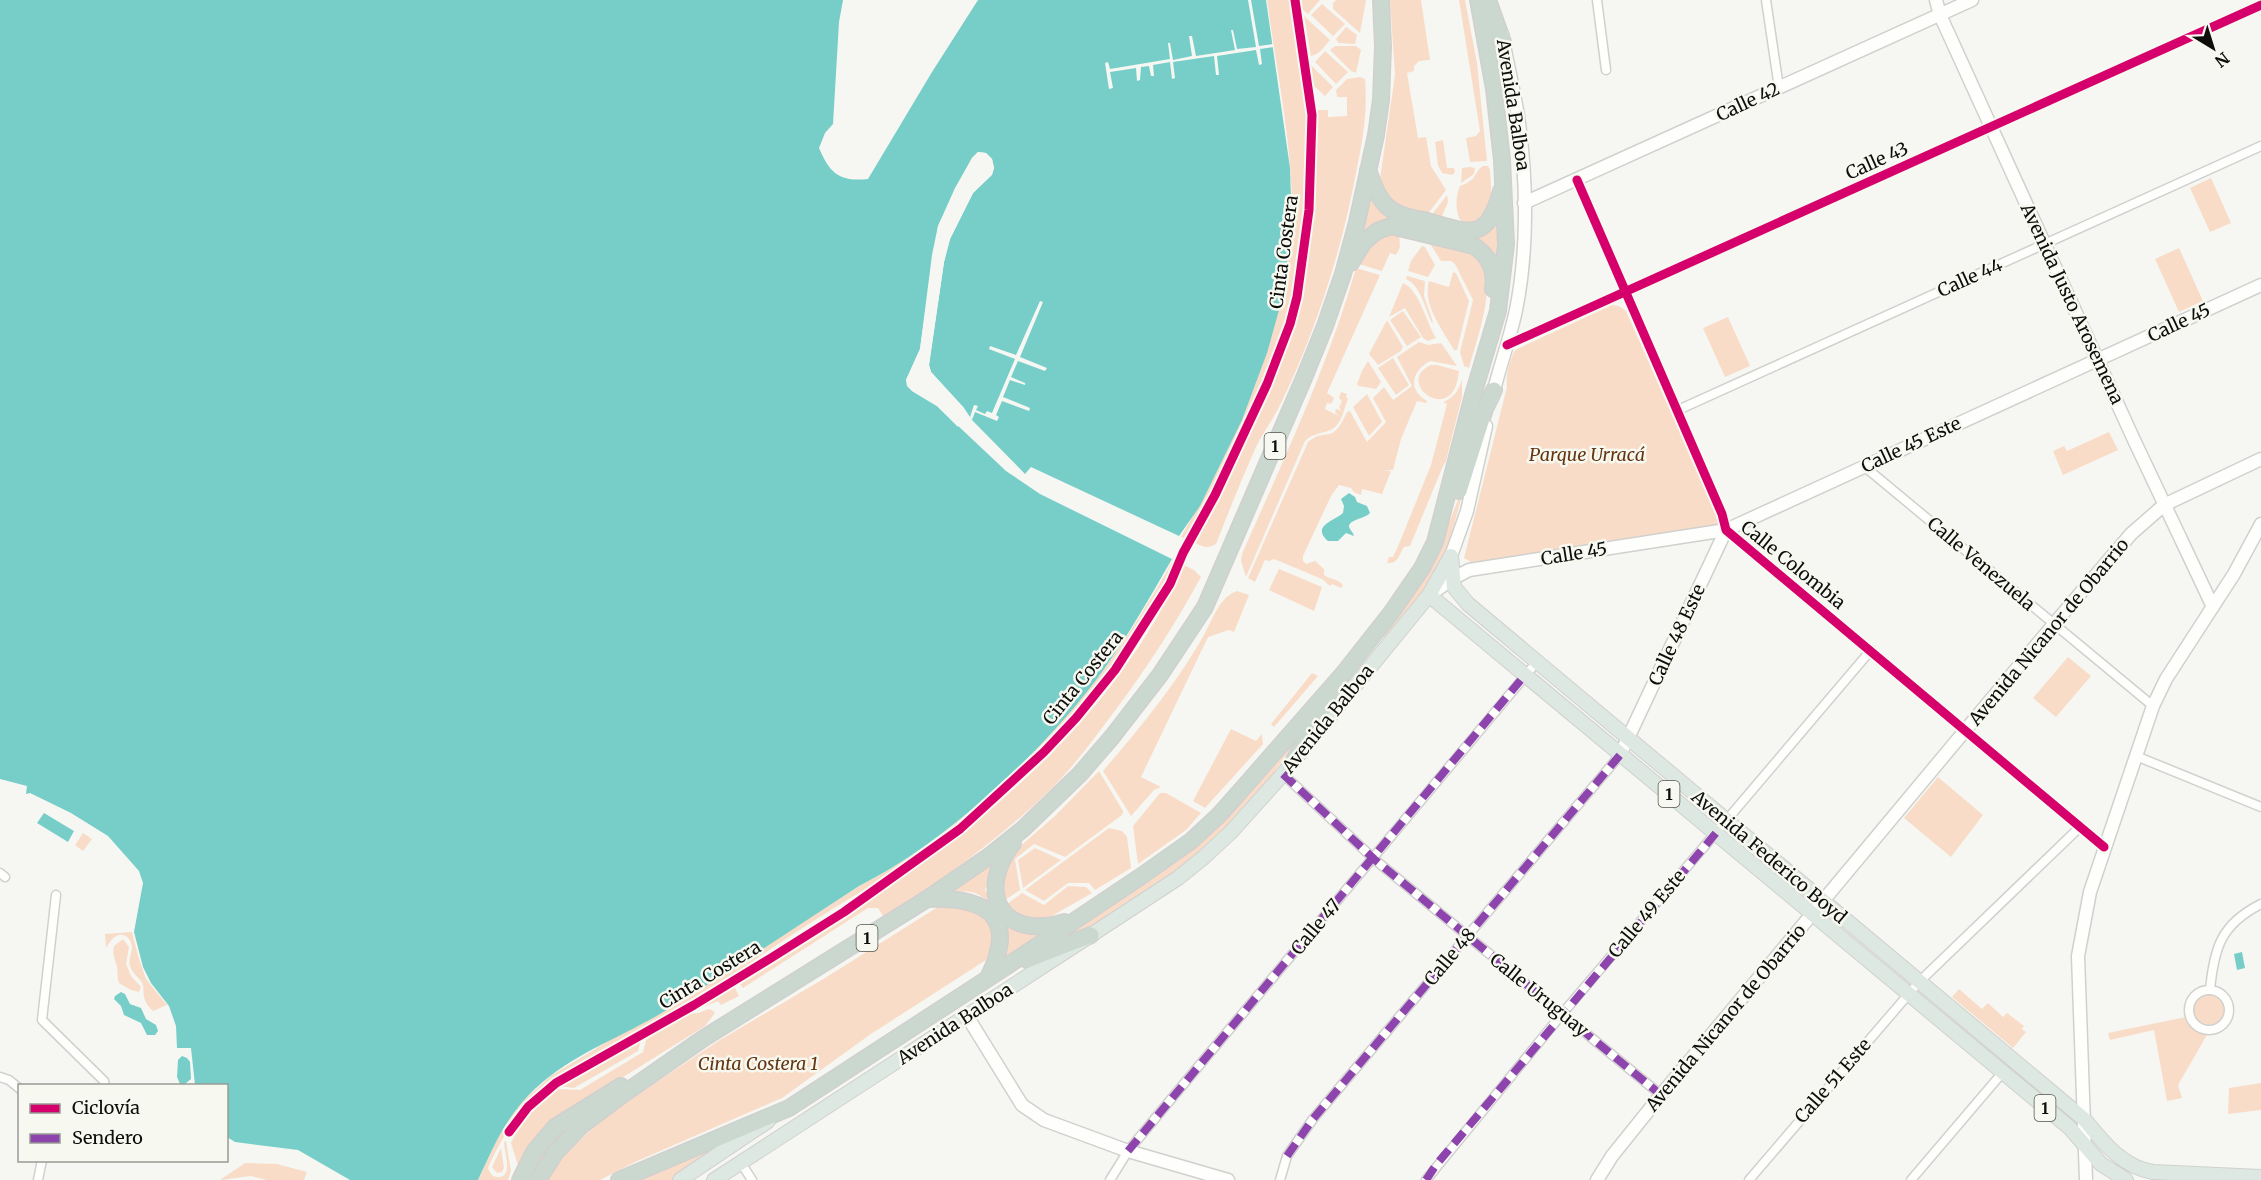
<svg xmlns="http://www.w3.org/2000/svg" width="2261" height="1180" font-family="Merriweather,serif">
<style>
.green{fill:#f9dcc7}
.water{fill:#77cec8}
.pier{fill:#f6f7f3}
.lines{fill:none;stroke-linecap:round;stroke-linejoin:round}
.street-casing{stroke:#d0d1ce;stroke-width:11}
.secondary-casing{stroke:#d0d1ce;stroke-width:15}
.primary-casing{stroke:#d0d0cf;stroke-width:16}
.highway-casing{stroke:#d0d0cf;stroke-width:18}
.street{stroke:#fefefd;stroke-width:8}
.secondary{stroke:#fefefd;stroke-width:12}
.primary{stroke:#dee8e2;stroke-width:14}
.highway{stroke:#cad8d0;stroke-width:15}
.quiet{stroke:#8e44ad;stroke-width:8;stroke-dasharray:15 8;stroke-linecap:butt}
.cycleway-casing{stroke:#f7f9f1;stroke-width:13}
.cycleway{stroke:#d6006c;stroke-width:9}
.labels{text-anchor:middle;stroke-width:5;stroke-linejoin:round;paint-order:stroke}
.shield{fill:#f7f9f1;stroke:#535450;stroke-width:1.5}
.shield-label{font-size:16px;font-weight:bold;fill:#0d0e0b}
.street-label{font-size:18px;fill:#0d0e0b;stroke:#f7f9f1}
.park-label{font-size:18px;font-style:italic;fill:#653612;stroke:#f7f9f1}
</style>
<rect width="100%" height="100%" fill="#f6f7f3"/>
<path class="green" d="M1267 0H1293C1300 43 1307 87 1309 131 1312 212 1297 300 1268 376 1247 432 1216 486 1189 540L1181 537C1230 452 1273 361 1287 263 1289 251 1291 238 1292 226 1294 151 1277 74 1267 0Z
M1300 0H1320L1308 14 1302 9Z
M1336 0H1366L1360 33 1333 9V3Z
M1390 0H1421L1430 60 1419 61 1414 66V71L1407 73 1418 138 1426 137 1431 166 1446 190 1427 215C1405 208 1383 206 1380 179L1395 75Z
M1459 0H1465L1477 63 1487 161 1470 162 1466 138 1476 136 1480 131Z
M1322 4 1345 24 1333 36 1311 15Z
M1304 16 1330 40C1324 47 1320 54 1311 56Z
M1346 27 1357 35 1355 44 1338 43 1336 39Z
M1335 46H1356L1361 50 1356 73 1351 71 1330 50Z
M1325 51 1348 72 1336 84 1315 62Z
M1311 65 1333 87 1325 96 1313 85Z
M1360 77 1365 79C1368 114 1362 144 1355 178 1341 253 1313 339 1279 407 1272 421 1263 433 1256 447 1242 478 1229 511 1216 544 1208 549 1203 547 1195 543 1234 466 1278 389 1299 305 1315 242 1317 175 1316 110H1328V117L1347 116V97H1337L1336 90 1347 79Z
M1443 140 1447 168H1454L1455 172 1452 175 1442 173 1438 165 1435 142Z
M1483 166H1488L1490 170 1492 203 1485 217 1472 225 1462 223C1455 213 1455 198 1460 186 1478 180 1473 173 1483 166Z
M1470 167 1475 168 1474 174 1461 183 1462 168Z
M2211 178 2231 223 2210 232 2190 188Z
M1372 193 1421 224 1361 237Z
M1447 195 1448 202 1442 216 1437 219 1430 217Z
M1498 215 1496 267 1469 236Z
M1399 232 1400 247 1396 255 1390 253 1382 271 1359 264C1369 239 1373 236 1399 232Z
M1427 239C1441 243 1459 245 1472 252 1504 268 1476 341 1469 368L1464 366 1460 352 1473 300 1455 264 1451 261H1441Z
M1422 246 1425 247 1435 265 1428 277 1408 271 1411 261Z
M2179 248 2203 301 2179 312 2155 259Z
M1356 268 1380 275 1327 393 1334 398 1331 404 1327 403 1325 409 1339 416 1335 412 1336 409 1342 411 1339 408 1342 401 1339 398 1341 392 1347 394 1346 397 1348 399C1344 408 1343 419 1336 426 1329 434 1315 431 1305 441L1246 577 1241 561 1242 554C1283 461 1328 366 1356 268Z
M1453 272 1456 273 1469 301 1457 350H1454C1443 330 1422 305 1429 281L1449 287Z
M1407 276 1425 281 1424 296 1433 322 1432 323C1425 309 1421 286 1406 279Z
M1403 283C1419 289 1426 322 1436 338L1428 341 1423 338 1405 308 1389 317Z
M1612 305 1619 306 1626 311 1720 522 1719 525 1635 545 1471 562 1464 558 1507 387C1505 376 1510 360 1515 350Z
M1403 311 1421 337 1407 346 1390 320Z
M1728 317 1750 366 1725 377 1703 328Z
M1387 320 1403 347 1401 351 1378 365 1369 354Z
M1419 342 1428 345 1441 343 1457 366 1430 361C1412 371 1407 389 1427 401L1426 403 1417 401 1401 439 1393 470H1384L1391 471 1382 494 1362 489 1361 495 1354 492 1351 488 1339 485 1331 496 1303 556V561L1306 564 1315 561 1324 569V575C1331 580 1337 578 1343 585L1341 588 1332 584 1330 586 1322 579 1274 559 1269 561 1265 560 1255 582 1248 578 1308 442C1328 426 1331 447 1347 412L1350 411 1367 442 1386 422 1373 398 1384 387 1393 400 1412 386 1397 357Z
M1393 358 1409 385 1396 395 1378 368Z
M1368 361 1381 382 1376 389 1359 386 1357 384 1362 371Z
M1431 365H1437L1459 371C1458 377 1457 385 1454 390 1439 416 1398 380 1431 365Z
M1462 379V397L1446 461 1443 466 1410 546 1404 547C1399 555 1398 564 1387 563L1389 557H1393L1399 544 1431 465 1447 404 1443 402C1454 398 1459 390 1462 379Z
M1367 394 1382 422 1369 436 1353 407Z
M2109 432 2118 450 2063 475 2053 451 2064 446 2067 451Z
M1468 474 1447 550 1418 599 1386 639 1381 635 1435 559Z
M1173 559 1179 563C1116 674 1034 772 931 847 896 872 859 892 823 915 778 943 735 974 690 1003 608 1054 529 1070 488 1168 490 1173 492 1177 498 1177 514 1177 504 1152 504 1142L506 1141 511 1171 508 1180H478L505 1123 523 1101 552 1075 615 1037 658 1015 859 886C970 831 1083 712 1146 606 1155 591 1165 576 1173 559Z
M1184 565 1194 570 1201 577C1176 623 1148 666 1117 708 1095 737 1074 767 1047 793 998 840 941 880 885 919L878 908H868L743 988 739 983C914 874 1095 761 1184 565Z
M1279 569 1322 587 1314 611 1269 590Z
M1237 591 1249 595 1234 632 1229 630 1208 637 1141 777 1161 787 1154 790 1131 816 1103 771C1138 730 1173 688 1200 642 1211 625 1217 598 1237 591Z
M2068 657 2091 676 2056 717 2033 698Z
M1312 673 1318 676 1274 727 1271 724Z
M1317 710 1267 783 1228 827 1192 862 1115 916 1024 959 1171 864Z
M1231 729 1256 741 1262 734 1263 744 1205 808 1193 801Z
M1099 771 1123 811 1122 815 1065 857 1034 844 1015 859 1020 890 1005 900 1001 889 1005 861 1018 848 1055 816Z
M1938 777 1983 815 1951 857 1904 818Z
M1160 793H1166L1201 813 1186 830 1138 864 1133 826Z
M1109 828 1122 831 1127 837 1131 868 1095 890 1089 883H1068L1044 901 1025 890Z
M83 833 92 839 83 851 75 845Z
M1035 848 1061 860 1023 888 1018 860Z
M997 859 985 890 1012 927 1029 930 1057 927 994 972C999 962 1009 948 1008 937 1008 922 992 901 979 895 969 889 958 892 947 895Z
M1068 886 1086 887 1092 893 1045 920 1017 916 1007 904 1022 893 1044 905Z
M969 903 987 918 995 941 986 960 871 1034 782 1098 635 1162 600 1180H546L554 1165 605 1116 720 1040 825 978 941 905Z
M132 932 139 959 146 979 167 1005 153 1011C138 997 147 989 141 981 137 976 132 973 130 966 128 959 132 953 132 947 131 938 123 931 115 937 111 939 108 945 106 948L105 934Z
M123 939 129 947 126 964 131 976 141 987 139 992 131 990 119 983C117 977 118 973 117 967 115 957 112 957 114 946Z
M734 986 739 996 721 1005 718 1001 694 1011Z
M1959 989 1982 1009 1988 1003 2003 1017 2007 1013 2024 1026 2022 1029 2026 1032 2013 1048 1952 997Z
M2193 1009a16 16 0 1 1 32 0a16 16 0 1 1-32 0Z
M708 1009 712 1010 715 1013 705 1026 564 1114 519 1169 511 1143C521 1120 538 1105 556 1089L580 1090 643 1052 647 1037 688 1014 699 1013Z
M2186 1017 2191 1027 2207 1035 2178 1085 2182 1098 2167 1101 2154 1030 2110 1040 2108 1033Z
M641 1041 638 1051 574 1088 559 1086Z
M2261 1083V1110L2228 1114 2229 1088Z
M581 1115 531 1180H525C542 1150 554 1136 581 1115Z
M759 1126 674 1180H633Z
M501 1148 504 1168 502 1172 497 1173 492 1167Z
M245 1163 277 1164 307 1172 304 1180H267L251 1176 220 1180Z"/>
<path class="water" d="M0 0H843L839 22 833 124 825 133 819 148C830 174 840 182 868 179L932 72 978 0H1266L1290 168 1292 228 1281 303 1267 353 1242 420 1200 506 1179 536 1031 467 1025 474 972 420 964 408 931 372 929 365 944 262 950 239 973 193 992 175 994 168 992 159 986 153 978 152 972 158 938 226 920 349 906 380 912 391 937 406 1006 471 1040 494 1172 559C1150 597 1128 636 1102 672 1045 750 946 843 859 886 793 929 728 973 660 1014 619 1038 571 1055 536 1088 506 1116 495 1144 478 1180H350L298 1150 235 1142 227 1137 226 1086 195 1085 191 1048H177L176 1026 169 1006 151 983 143 967 134 932 143 883 139 871 108 836 71 813 30 793 26 794 27 786 0 779Z
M1349 493 1355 497 1357 502 1367 506 1370 513C1365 519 1349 519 1349 527 1350 530 1353 532 1354 536L1346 533 1338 541H1328C1311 526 1334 521 1343 513L1344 506 1341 499Z
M44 813 74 831 68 842 37 823Z
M2242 952 2245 968 2237 970 2234 954Z
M121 992 125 994 130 1004 141 1008 146 1019 156 1025 158 1031 155 1035H147L141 1023 124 1015 121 1006 114 999 115 996Z
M182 1056 187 1058 190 1062 191 1079 185 1084H180L177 1077 178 1060Z"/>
<path class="pier" d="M1248 0H1251L1259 46 1273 44 1274 47 1260 49 1262 64 1259 65 1256 50 1217 56 1219 75H1216L1214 56 1173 62 1175 78 1172 79 1170 62 1153 65 1154 76H1151L1149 66 1141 67 1140 80 1137 81 1136 68 1110 72 1113 88 1109 89 1105 63 1108 62 1110 69 1170 59 1168 43H1170L1173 60 1192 56 1189 36H1192L1196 56 1235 50 1231 30H1233L1237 49 1256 47Z
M978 152 986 153 992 159 994 168 992 174 973 193 950 239 944 262 929 365 931 372 964 408 963 412 929 373 926 365V355L941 261 947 238 970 191 990 173 989 161 984 156 980 155 974 160 957 189 941 227 934 256 923 350 909 380 914 389 939 404 959 424 958 427 937 406 912 391 907 386 906 380 920 349 932 255 938 226 955 188 972 158Z
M1040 301 1043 302 1020 357 1047 368 1045 371 1018 361 1011 377 1025 383V385L1010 380 1003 397 1030 408 1029 411 1002 401 996 415 999 417 997 421 975 412 972 420 970 417 974 405 978 406 976 410 985 414 987 411 992 413 1015 359 989 349 990 346 1016 355Z"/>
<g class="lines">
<g class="street-casing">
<path id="street" d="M1597 0 1606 70
M1766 0 1779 88
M1577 180 1722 514 1726 530 2104 847
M1507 345 2261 5
M1678 410 2261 146
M1865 467 2153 706
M2136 756 2261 807
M1283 774 1374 859 1661 1095
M0 873 5 877
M56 895 42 1020 104 1081 105 1086
M2210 990C2214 948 2221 924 2261 904
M2189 1010a20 20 0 1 1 40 0a20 20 0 1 1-40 0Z
M0 1077 9 1080 20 1089
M741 1163 752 1180
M38 1180 42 1160
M1110 1180 1128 1151 1182 1086 1536 663
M1280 1180 1287 1156 1313 1119 1620 755
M1426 1180 1562 1014 1871 650
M1749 1180 1919 982 2081 826
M1911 1180 2003 1072"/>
</g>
<g class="secondary-casing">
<path id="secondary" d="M1936 0 1940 15 2134 440 2213 607
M1524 203 1972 0
M1492 398C1499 368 1510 339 1516 310 1528 251 1527 182 1519 123 1515 93 1507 64 1502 34
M1451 556 1467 511 1486 426
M1430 595 1452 579 1469 570 1726 530 2261 285
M1620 755 1726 530
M967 1016 1022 1105 1044 1120 1128 1151 1228 1180
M1597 1180 1612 1156 1661 1095 2054 624 2131 534 2164 505 2261 459
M2086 1180 2078 956 2090 892 2153 706 2166 679 2234 574 2261 524"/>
</g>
<g class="primary-casing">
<path id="primary" d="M1451 556 1454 587 1468 604 2085 1120C2103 1142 2122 1167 2153 1172L2261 1177
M1429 595 2070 1128 2101 1164 2126 1180
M680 1180 768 1121
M714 1180 1091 935 1178 878 1204 857 1231 832 1283 774 1429 595 1450 558"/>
</g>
<g class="highway-casing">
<path id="highway" d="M1488 0 1503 42
M1368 170C1373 182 1377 198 1388 207 1398 216 1414 218 1427 221 1469 233 1487 243 1501 191
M1351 263 1364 242 1377 231 1391 226 1474 246C1489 256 1496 270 1493 289
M1459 491 1485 409 1494 390
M1294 760 1329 698
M1013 843C975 893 1002 941 1064 922
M927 899C987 897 1019 916 988 978
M1027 960 1091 935
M520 1180 534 1152 555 1127 621 1086
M538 1180 556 1152 582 1125 622 1095 704 1038 927 899 988 857 1023 829 1080 774 1112 737 1160 675 1205 607 1304 378 1325 326 1343 274 1357 222 1376 135 1381 100 1383 46 1381 0
M619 1180 789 1108 1001 970 1140 877 1191 841 1220 814 1243 788 1343 674 1391 613 1422 568 1435 542 1473 395 1498 311 1506 244 1502 160 1494 89 1478 0"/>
</g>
<use href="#street" class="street"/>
<use href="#secondary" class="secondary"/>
<use href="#primary" class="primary"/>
<use href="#highway" class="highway"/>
<path class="quiet" d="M1283 774 1374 859 1661 1095
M1128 1151 1525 675
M1287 1156 1313 1119 1620 755
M1426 1180 1436 1165 1716 833"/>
<g class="cycleway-casing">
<path id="cycleway" d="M1577 180 1722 514 1726 530 2104 847
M1507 345 2261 5
M509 1132 528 1107 556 1083 694 1005 771 958 844 912 960 829 1044 752 1076 718 1115 670 1170 584 1183 553 1215 495 1267 384 1290 324 1297 297 1309 210 1312 115 1295 0"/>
</g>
<use href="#cycleway" class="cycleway"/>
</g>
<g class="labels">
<g class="shield">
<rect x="1264.5" y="433" width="21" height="26" rx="4.5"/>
<rect x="1658.5" y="781" width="21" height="26" rx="4.5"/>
<rect x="856.5" y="925" width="21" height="26" rx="4.5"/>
<rect x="2034.5" y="1095" width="21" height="26" rx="4.5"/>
</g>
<g class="shield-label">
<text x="1275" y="452">1</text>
<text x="1669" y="800">1</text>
<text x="867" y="944">1</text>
<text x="2045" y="1114">1</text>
</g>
<g class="street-label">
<text transform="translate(1748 102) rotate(-25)" y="6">Calle 42</text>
<text transform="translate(1513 105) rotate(81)" y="6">Avenida Balboa</text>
<text transform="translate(1877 161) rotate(-24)" y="6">Calle 43</text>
<text transform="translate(1284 252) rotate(-82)" y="6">Cinta Costera</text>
<text transform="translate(1970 278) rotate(-24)" y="6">Calle 44</text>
<text transform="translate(2072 304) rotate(65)" y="6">Avenida Justo Arosemena</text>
<text transform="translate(2179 323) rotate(-25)" y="6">Calle 45</text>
<text transform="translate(1911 445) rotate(-25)" y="6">Calle 45 Este</text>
<text transform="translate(1574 554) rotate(-9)" y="6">Calle 45</text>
<text transform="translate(1981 564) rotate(40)" y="6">Calle Venezuela</text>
<text transform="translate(1793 565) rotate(39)" y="6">Calle Colombia</text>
<text transform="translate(2049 632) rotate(-50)" y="6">Avenida Nicanor de Obarrio</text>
<text transform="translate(1677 635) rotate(-65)" y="6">Calle 48 Este</text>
<text transform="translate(1083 678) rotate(-51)" y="6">Cinta Costera</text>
<text transform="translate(1328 719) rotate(-51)" y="6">Avenida Balboa</text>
<text transform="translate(1769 857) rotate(40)" y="6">Avenida Federico Boyd</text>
<text transform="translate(1647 914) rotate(-50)" y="6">Calle 49 Este</text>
<text transform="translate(1316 927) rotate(-50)" y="6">Calle 47</text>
<text transform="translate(1450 957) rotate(-50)" y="6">Calle 48</text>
<text transform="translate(710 975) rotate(-31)" y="6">Cinta Costera</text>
<text transform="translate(1539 995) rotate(39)" y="6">Calle Uruguay</text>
<text transform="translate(1726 1018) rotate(-50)" y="6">Avenida Nicanor de Obarrio</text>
<text transform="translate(955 1024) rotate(-33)" y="6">Avenida Balboa</text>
<text transform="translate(1833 1081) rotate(-49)" y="6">Calle 51 Este</text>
</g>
<g class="park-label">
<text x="1587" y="461">Parque Urracá</text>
<text x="758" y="1070">Cinta Costera 1</text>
</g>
</g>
<rect x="18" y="1084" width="210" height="78" fill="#f7f9f1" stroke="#999b95" stroke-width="1.5"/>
<rect x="30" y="1104" width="30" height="9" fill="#d6006c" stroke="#999b95" stroke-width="1.5"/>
<text x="72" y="1114" font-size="18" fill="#0d0e0b">Ciclovía</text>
<rect x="30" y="1134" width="30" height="9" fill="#8e44ad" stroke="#999b95" stroke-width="1.5"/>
<text x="72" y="1144" font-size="18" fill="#0d0e0b">Sendero</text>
<g transform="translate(2213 48) rotate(142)" stroke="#f7f9f1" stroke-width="4.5" paint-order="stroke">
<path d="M0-4.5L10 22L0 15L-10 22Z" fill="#0d0e0b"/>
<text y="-9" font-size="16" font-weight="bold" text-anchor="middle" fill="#0d0e0b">N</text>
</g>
</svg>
